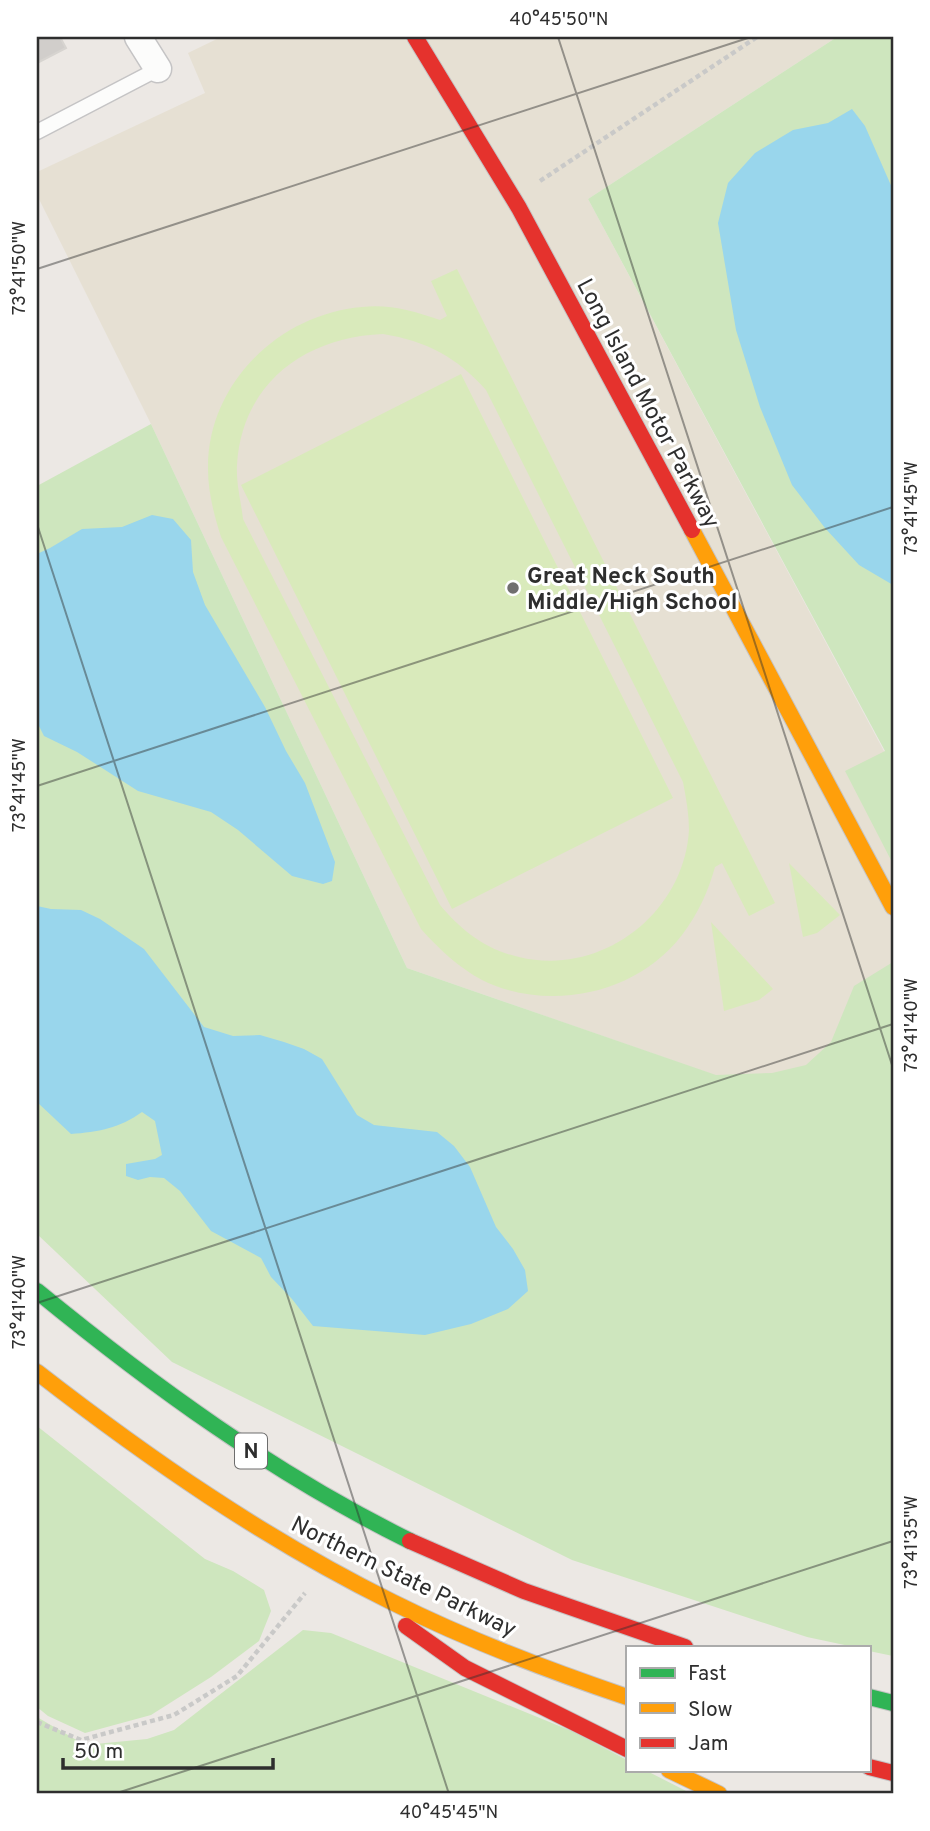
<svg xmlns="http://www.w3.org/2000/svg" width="930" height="1831" font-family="Overpass,sans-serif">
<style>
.education{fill:#e6e0d3}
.green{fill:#cee6be}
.pitch{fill:#d9eabb;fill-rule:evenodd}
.water{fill:#99d6ec}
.building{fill:#d1cecb;stroke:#d7d4d0;stroke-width:2}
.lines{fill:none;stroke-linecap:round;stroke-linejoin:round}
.lane-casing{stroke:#c5c4c5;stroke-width:17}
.street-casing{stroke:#c5c4c5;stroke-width:29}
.fast-casing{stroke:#c5c4c5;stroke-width:18}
.slow-casing{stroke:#c5c4c5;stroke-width:18}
.jam-casing{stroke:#c5c4c5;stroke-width:18}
.path{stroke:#c9c9c8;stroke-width:4.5;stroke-dasharray:5 3.5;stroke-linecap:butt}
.lane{stroke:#fcfcfb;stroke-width:14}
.street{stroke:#fcfcfb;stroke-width:26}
.fast{stroke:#30b455;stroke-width:16}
.slow{stroke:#ff9f0a;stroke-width:16}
.jam{stroke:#e5322d;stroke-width:16}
.ticks{fill:none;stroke:#2e2e2e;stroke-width:2;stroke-opacity:0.45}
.poi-dot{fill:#706f6e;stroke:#fff;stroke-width:2.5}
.labels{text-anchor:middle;stroke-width:6;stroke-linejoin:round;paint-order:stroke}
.shield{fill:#fff;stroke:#6d6d6d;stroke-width:2}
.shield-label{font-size:21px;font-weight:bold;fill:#2e2e2e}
.street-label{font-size:23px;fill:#2e2e2e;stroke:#fff}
.poi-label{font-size:23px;font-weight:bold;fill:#2e2e2e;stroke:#fff;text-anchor:start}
.neatline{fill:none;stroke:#2e2e2e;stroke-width:2.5}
.ticks-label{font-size:18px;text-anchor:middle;fill:#2e2e2e}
</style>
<rect width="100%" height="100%" fill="#ece8e4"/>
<path class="education" d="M221 37H837L588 199 893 768V1137L407 968 151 424 37 195V172L205 93 188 53Z"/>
<path class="green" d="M837 37H893V864L845 771 885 751 588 199Z
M151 424 407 968 716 1075 772 1073 806 1065 831 1042 854 986 893 962V1656L869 1651V1647H854L807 1637 572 1560 172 1362 37 1234V486Z
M37 1426 205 1559 233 1571 264 1590 271 1611 259 1641 211 1677 151 1715 85 1733 48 1716 37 1707Z
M303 1630 331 1633 574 1732 627 1760V1770H645L692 1794H37V1717L85 1745 147 1739 174 1730Z"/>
<path class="pitch" d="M457 269 775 903 749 916 722 863 715 867C708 892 698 914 682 935 637 994 549 1013 482 980 458 967 439 949 421 929L221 537C214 515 208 492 208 469 207 384 279 314 362 307 389 304 414 311 440 320L447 316 431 281ZM383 334C426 341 457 357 486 390L683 782C686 798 689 814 689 830 684 914 601 977 519 957 486 950 461 930 440 905L243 519C241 501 236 484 237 465 242 383 305 337 383 334Z
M461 374 673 798 452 909 241 485Z
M789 863 840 915 817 933 803 937Z
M711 922 773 989 759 1000 724 1011Z"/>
<path class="water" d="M852 109 865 126 893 190V585L859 565 825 528 792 485 760 407 736 330 718 223 728 183 755 153 793 130 828 123Z
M152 515 173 519 191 540 193 572 205 605 265 707 286 751 305 783 335 862 332 881 323 884 292 876 238 830 211 812 138 791 77 752 44 736 37 722V554L50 548 82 529 122 527Z
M37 906 51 909 81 910 100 919 144 949 204 1027 233 1036 260 1035 284 1042 304 1049 322 1059 357 1115 374 1125 437 1132 454 1146 470 1167 496 1227 513 1249 525 1270 528 1291 508 1309 471 1324 425 1335 313 1326 292 1299 271 1277 261 1258 211 1231 180 1191 164 1178 150 1177 138 1180 126 1176V1164L155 1159 162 1155 155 1121 142 1112C120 1128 98 1132 71 1134L37 1102Z"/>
<path class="building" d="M37 37H60L66 48 37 63Z"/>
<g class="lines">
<g class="lane-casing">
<path id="lane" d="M37 132 158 69"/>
</g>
<g class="street-casing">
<path id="street" d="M138 37 158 69"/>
</g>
<g class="fast-casing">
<path id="fast" d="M37 1291C153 1386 274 1474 410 1541
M869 1697 893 1703"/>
</g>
<g class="slow-casing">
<path id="slow" d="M692 530 893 907
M37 1372C149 1459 265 1539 392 1602 468 1640 547 1670 627 1697
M669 1770 719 1794"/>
</g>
<g class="jam-casing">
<path id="jam" d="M415 37 519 208 692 530
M410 1541 524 1591 685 1647
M406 1626 465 1668 627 1749
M869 1767 893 1773"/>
</g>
<path class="path" d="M540 181 757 37
M37 1722 81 1740 174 1715 237 1676 305 1593"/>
<use href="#lane" class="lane"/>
<use href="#street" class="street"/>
<use href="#fast" class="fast"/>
<use href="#slow" class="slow"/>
<use href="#jam" class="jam"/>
</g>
<path class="ticks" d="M558 37 893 1068M37 269 751 37M37 524 449 1794M37 786 893 507M37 1303 893 1024M114 1794 893 1541"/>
<circle class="poi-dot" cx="513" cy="588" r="7"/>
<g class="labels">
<rect class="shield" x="235" y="1433.5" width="32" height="35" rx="5"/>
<g class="shield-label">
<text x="251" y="1458">N</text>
</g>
<g class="street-label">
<text transform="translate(649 403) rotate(62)" y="8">Long Island Motor Parkway</text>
<text transform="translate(404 1576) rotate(26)" y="8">Northern State Parkway</text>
</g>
<g class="poi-label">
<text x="527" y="583">Great Neck South<tspan x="527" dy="26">Middle/High School</tspan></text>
</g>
</g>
<rect width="930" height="1831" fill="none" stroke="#ffffff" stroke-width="77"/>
<rect x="626" y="1646" width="245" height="126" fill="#ffffff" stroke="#ababab" stroke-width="2"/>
<rect x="640" y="1668" width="35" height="10" fill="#30b455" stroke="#ababab" stroke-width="2"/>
<text x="688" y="1680" font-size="21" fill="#2e2e2e">Fast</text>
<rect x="640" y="1703" width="35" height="10" fill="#ff9f0a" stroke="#ababab" stroke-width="2"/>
<text x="688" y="1716" font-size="21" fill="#2e2e2e">Slow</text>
<rect x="640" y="1738" width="35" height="10" fill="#e5322d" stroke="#ababab" stroke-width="2"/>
<text x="688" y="1750" font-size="21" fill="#2e2e2e">Jam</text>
<path d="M63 1758v10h210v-10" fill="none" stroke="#2e2e2e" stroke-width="3.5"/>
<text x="74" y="1758" font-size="21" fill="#2e2e2e" stroke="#ffffff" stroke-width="5" paint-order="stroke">50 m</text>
<rect x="38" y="38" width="854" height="1754" class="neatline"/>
<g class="ticks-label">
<text x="559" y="25">40°45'50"N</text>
<text transform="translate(19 268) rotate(-90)" y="6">73°41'50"W</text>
<text transform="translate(911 508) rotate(-90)" y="6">73°41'45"W</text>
<text transform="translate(19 785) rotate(-90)" y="6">73°41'45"W</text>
<text transform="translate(911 1025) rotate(-90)" y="6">73°41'40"W</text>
<text transform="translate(19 1302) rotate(-90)" y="6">73°41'40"W</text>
<text transform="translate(911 1542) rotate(-90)" y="6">73°41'35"W</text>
<text x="449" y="1818">40°45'45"N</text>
</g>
</svg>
